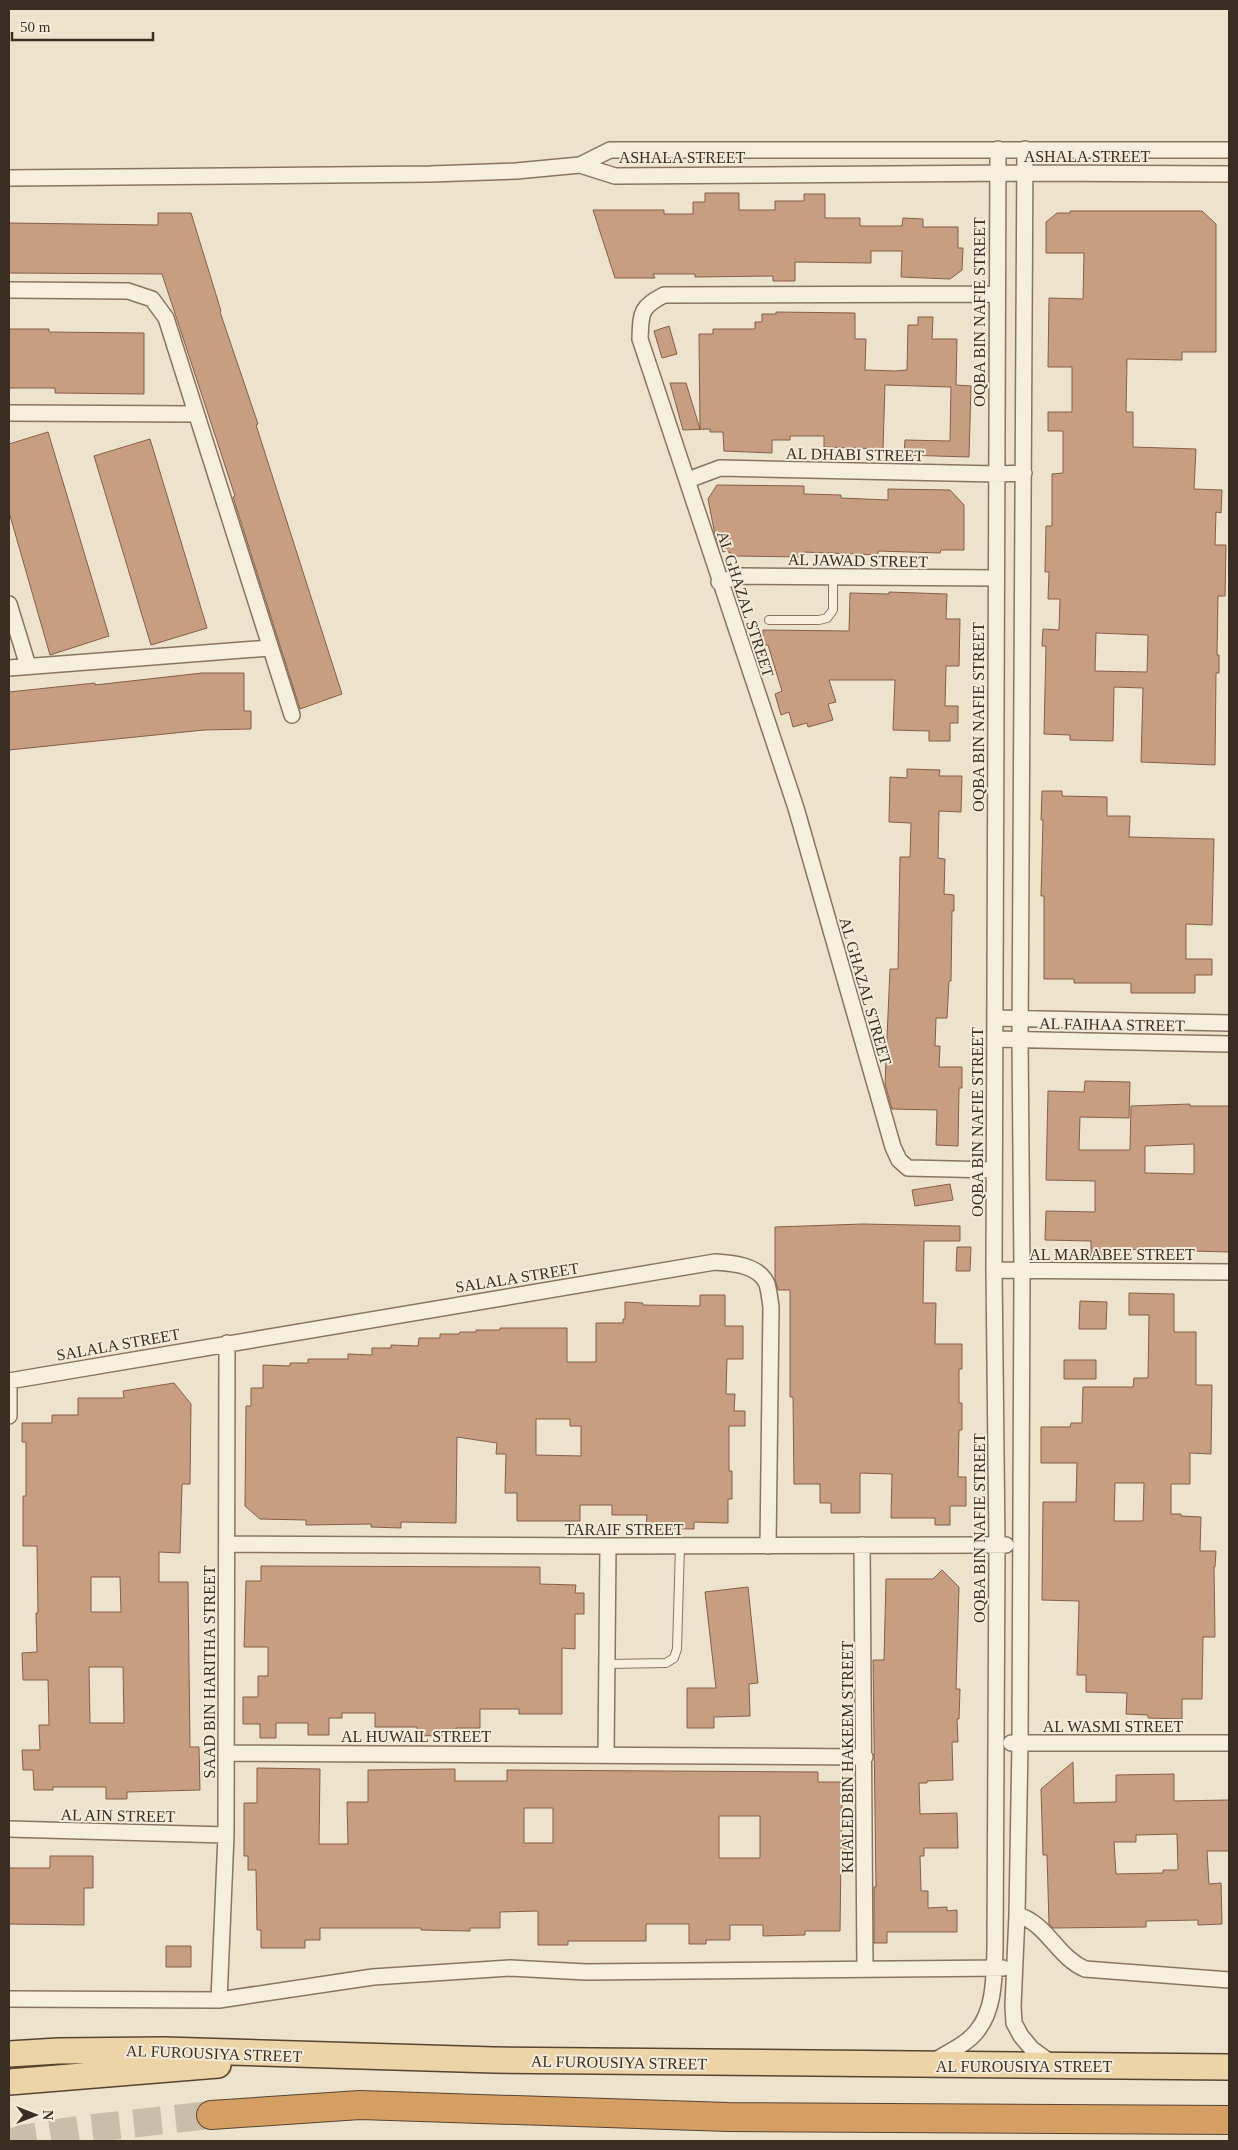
<svg xmlns="http://www.w3.org/2000/svg" width="1238" height="2150" font-family="'Times New Roman',serif">
<style>
.building{fill:#c89e83;stroke:#865e47;fill-rule:evenodd}
.lines{fill:none;stroke-linecap:round;stroke-linejoin:round}
.highway-tunnel{stroke:#c9bea9;stroke-width:28;stroke-dasharray:28 14;stroke-linecap:butt}
.lane-casing{stroke:#897460;stroke-width:10}
.street-casing{stroke:#897460;stroke-width:18}
.primary-casing{stroke:#574333;stroke-width:28}
.highway-casing{stroke:#574333;stroke-width:30}
.lane{stroke:#f7efde;stroke-width:8}
.street{stroke:#f7efde;stroke-width:15}
.primary{stroke:#ecd4a6;stroke-width:25}
.highway{stroke:#d59f63;stroke-width:28}
.labels{text-anchor:middle;stroke-width:4;stroke-linejoin:round;paint-order:stroke}
.street-label{font-size:16px;fill:#3a2d22;stroke:#f4ecda}
</style>
<rect width="100%" height="100%" fill="#ede2cb"/>
<path class="building" d="M705 193H739V210H775V201H804V194H825V218H860V226H902L903 218 923 219V227H958V248H963L962 270 950 279 901 277 902 251H871V263L795 262V281H773V276L695 277V274H653L655 278H615L593 210H664V214H693V202H705Z
M1070 211H1202L1216 224V352H1182V360L1127 359 1126 412H1133V447L1196 449 1194 489 1222 490 1221 513 1216 512 1215 545H1226L1225 596H1218L1217 655H1219V673H1216L1215 765 1141 762 1143 688 1114 687 1113 741 1070 740V735L1044 734 1046 646H1042L1043 629 1059 630 1060 599H1048L1049 572H1045L1046 526H1052V474L1063 473V431H1048V412H1072V367H1048L1049 298 1083 299 1084 253H1046V222L1057 213H1070ZM1096 633 1148 635 1147 672 1095 671Z
M158 213H191L221 311 220 312 258 424 256 425 342 694 300 709 233 497 235 496 217 441 162 274 9 273V223L158 225Z
M776 312 855 313V339H866L865 370 895 371 907 370 908 325H918V317H933L932 339H957L956 385 971 386 969 457 904 455 905 440 950 441 951 387 885 385 883 449 824 447V436H790V440H772V453L724 451 723 432H710V429L683 430 670 383H686L700 429 699 334H713V329H755V322H762V314H776Z
M669 326 677 354 662 358 654 331Z
M9 329H49V332L144 333V394L55 393V388H9Z
M48 432 109 636 50 655 9 512V444Z
M150 439 207 628 151 645 94 456Z
M717 485 804 486V494L841 495V498L888 500V489L950 490 964 505V550H941L940 553 878 551V555L804 552V557L735 556 719 546 715 535 708 499Z
M889 592 947 594 946 619H960L959 666H946L945 706H958V723H950V741H929V731L893 730 895 680H829L836 702 828 704 833 720 808 727 807 723 793 727 789 712 781 715 775 694 782 691 768 645H763V630L849 631 850 593 889 594Z
M202 673H244V711H251V729L204 730 9 750V692L95 683V685Z
M907 769 940 770 939 776H962L961 812 939 811 938 858 945 859 944 894 954 895V911H952L951 981H949L947 1018H936L935 1046H940L939 1067H962V1088H959L958 1146 936 1145 937 1110 892 1109 885 1084 890 969H898L900 857H910L911 823 889 822 890 777 907 778Z
M1042 791H1062V796L1107 797V816H1130L1129 837 1214 839 1212 925 1186 924V959H1212V975H1195V993H1131V983H1074V979H1044V896H1041L1043 820H1041Z
M1085 1081 1130 1082 1129 1118 1080 1117 1079 1150H1130L1131 1106 1190 1104V1106H1229V1252L1116 1249V1259L1091 1258V1241L1045 1240 1046 1211 1095 1212V1181L1046 1180 1048 1091 1084 1092ZM1194 1144V1174L1145 1173V1146Z
M950 1184 953 1200 915 1206 912 1190Z
M863 1224 960 1226V1241H924L923 1303H936L935 1344H962V1369H959V1403H962V1430H959L958 1477H966V1506H950V1525H935V1518H891L892 1474 860 1473V1513H831V1503H820V1484H794L793 1397H790V1290H778L775 1279V1227Z
M957 1247H971L970 1271H956Z
M1129 1293 1174 1294V1332H1196V1385H1212L1211 1454 1190 1453V1484H1171V1514H1181V1516L1201 1517 1200 1551H1216L1215 1567H1214L1215 1637H1203L1202 1699H1182V1719L1148 1718V1715L1126 1714 1127 1693 1086 1692V1675H1077L1079 1601 1042 1600 1043 1502H1076L1077 1463H1041V1427H1070L1071 1423H1082L1083 1387H1133L1134 1378H1148L1149 1315H1129ZM1115 1483H1144L1143 1521H1114Z
M700 1295H725V1326H743V1359H727L726 1394H735L734 1411H745V1426H729V1471H732V1499H728V1523L694 1522V1529L646 1528 647 1515H612V1505H580V1521H517V1493H505L506 1454H496L497 1443 457 1437 456 1523 401 1522V1528L371 1527V1524L306 1525V1520L260 1519 245 1506 246 1406H251V1388H263V1365L290 1366V1363H308V1359H348V1354L372 1355V1348H391V1345L418 1346 419 1338H440V1334H459L460 1332H476V1330H500V1328H567V1362H596V1323H623V1319H625V1302L643 1303V1305L700 1306ZM536 1419H570V1426H581V1456L536 1455Z
M1080 1301 1107 1302 1106 1329H1079Z
M1064 1360H1096V1379H1064Z
M174 1383 191 1404 190 1484H182L180 1553 159 1552V1582H188L190 1747H199L200 1790 127 1792V1799H106V1787H53V1790H34L33 1770H23L22 1750H40L39 1725H49L48 1680H23L22 1653 37 1652 36 1613H38L37 1546H23V1496H26V1442H22V1423H52V1415H78V1398H124L123 1391ZM91 1577H120L121 1612H91ZM89 1667H123L124 1723H90Z
M261 1566 540 1567V1584L576 1585 575 1593H584V1614H575V1649L562 1648V1714H519V1709H480V1728H456V1735L417 1736V1727H375V1713H342V1718H329V1735H308V1723H276V1738H260V1724H243V1697H258V1676H268V1647H244L246 1581H261Z
M942 1570 959 1587 956 1689H960L959 1719H957L958 1742H952L953 1780 927 1781V1783H919L920 1814 957 1813 958 1848H924V1856H920L921 1891H928V1908L947 1907V1911L957 1910V1932H887V1943H874V1887H876L873 1660H884L886 1579H933Z
M748 1587 758 1683 749 1684 750 1716 714 1717V1728H687V1688H716L705 1592Z
M1073 1762 1074 1803 1116 1802V1775L1174 1774V1801L1229 1800V1851H1207L1209 1884 1221 1883 1222 1924 1198 1925V1920L1146 1921V1927L1053 1928 1049 1924 1047 1855H1043L1041 1789ZM1177 1834 1178 1870H1163V1873L1116 1874 1114 1842H1136V1835Z
M257 1768 320 1769 319 1844H348L347 1802H368V1770L455 1769V1781H507V1770L818 1772V1782H842V1839H846V1857H841L840 1931H805V1935L763 1936V1925H730V1940H706V1944H689V1924H646V1941H568V1945H538V1911L500 1912V1928H470V1931L421 1930V1928H320V1940H305V1948H261V1930H257L256 1870H248V1856H244V1803H257ZM524 1808H553V1843H524ZM719 1816H760V1858H719Z
M50 1856H93V1888H84V1925L9 1924V1868H50Z
M166 1946H191V1967H166Z"/>
<g class="lines">
<path class="highway-tunnel" d="M9 2141 84 2129 211 2115"/>
<g class="lane-casing">
<path id="lane" d="M769 620H819L827 618 833 610V577
M607 1664 666 1663 674 1658 677 1649 680 1546"/>
</g>
<g class="street-casing">
<path id="street" d="M1025 149 1020 1039 1022 1270 1020 1743 1017 1915 1013 2006 1014 2023 1021 2036 1032 2049 1054 2065
M1229 150H610L580 165 615 176 1024 173 1229 174
M9 178 430 174 516 171 580 165
M9 290 128 291 152 299 166 318 292 715
M9 413 196 414
M688 480 720 468 997 474 1024 473
M719 582 741 576 996 578
M9 604 28 666
M9 668 270 648
M995 1018 1229 1023
M995 1039 1229 1044
M994 1170 908 1168 899 1160 893 1147 796 808 640 339C641 313 640 307 664 295L997 294
M994 1270 1229 1272
M9 1381 715 1262C732 1263 759 1265 767 1284 769 1291 770 1300 771 1307L768 1546
M9 1416V1381
M227 1544 608 1546 1006 1545
M862 1545 865 1969
M1011 1743H1229
M226 1753 865 1757
M606 1755 608 1546
M9 1829 226 1835
M1017 1915C1046 1922 1057 1957 1085 1969L1229 1980
M9 1999 219 2000 373 1977 510 1968 586 1972 1003 1968
M219 2000 226 1835 227 1343
M932 2062C947 2053 966 2045 977 2031 995 2009 994 1976 995 1949L997 1545 994 1270 998 149"/>
</g>
<g class="primary-casing">
<path id="primary" d="M9 2054 58 2051 164 2050 494 2060 1229 2067
M9 2082 218 2065"/>
</g>
<g class="highway-casing">
<path id="highway" d="M211 2115 360 2105 728 2117 1229 2120"/>
</g>
<use href="#lane" class="lane"/>
<use href="#street" class="street"/>
<use href="#primary" class="primary"/>
<use href="#highway" class="highway"/>
</g>
<g class="labels">
<g class="street-label">
<text x="1087" y="162">ASHALA STREET</text>
<text x="682" y="163">ASHALA STREET</text>
<text transform="translate(979 312) rotate(-90)" y="6">OQBA BIN NAFIE STREET</text>
<text transform="translate(855 454) rotate(1)" y="6">AL DHABI STREET</text>
<text transform="translate(858 560) rotate(1)" y="6">AL JAWAD STREET</text>
<text transform="translate(746 604) rotate(72)" y="6">AL GHAZAL STREET</text>
<text transform="translate(978 717) rotate(-90)" y="6">OQBA BIN NAFIE STREET</text>
<text transform="translate(866 991) rotate(74)" y="6">AL GHAZAL STREET</text>
<text transform="translate(1112 1024) rotate(1)" y="6">AL FAIHAA STREET</text>
<text transform="translate(977 1122) rotate(-90)" y="6">OQBA BIN NAFIE STREET</text>
<text x="1112" y="1260">AL MARABEE STREET</text>
<text transform="translate(517 1277) rotate(-9)" y="6">SALALA STREET</text>
<text transform="translate(118 1344) rotate(-10)" y="6">SALALA STREET</text>
<text transform="translate(979 1528) rotate(-90)" y="6">OQBA BIN NAFIE STREET</text>
<text x="624" y="1535">TARAIF STREET</text>
<text transform="translate(209 1672) rotate(-90)" y="6">SAAD BIN HARITHA STREET</text>
<text x="1113" y="1732">AL WASMI STREET</text>
<text x="416" y="1742">AL HUWAIL STREET</text>
<text transform="translate(847 1757) rotate(-90)" y="6">KHALED BIN HAKEEM STREET</text>
<text transform="translate(118 1815) rotate(1)" y="6">AL AIN STREET</text>
<text transform="translate(214 2053) rotate(2)" y="6">AL FUROUSIYA STREET</text>
<text transform="translate(619 2062) rotate(1)" y="6">AL FUROUSIYA STREET</text>
<text x="1024" y="2072">AL FUROUSIYA STREET</text>
</g>
</g>
<rect width="1238" height="2150" fill="none" stroke="#3a2d22" stroke-width="20"/>
<g transform="translate(35 2115) rotate(90)" stroke="#f4ecda" stroke-width="4" paint-order="stroke">
<path d="M0-4L9 19L0 12L-9 19Z" fill="#3a2d22"/>
<text y="-8" font-size="14" font-weight="bold" text-anchor="middle" fill="#3a2d22">N</text>
</g>
<path d="M12 32v8h141v-8" fill="none" stroke="#3a2d22" stroke-width="2.5"/>
<text x="20" y="32" font-size="15" fill="#3a2d22" stroke="#f4ecda" stroke-width="4" paint-order="stroke">50 m</text>
</svg>
